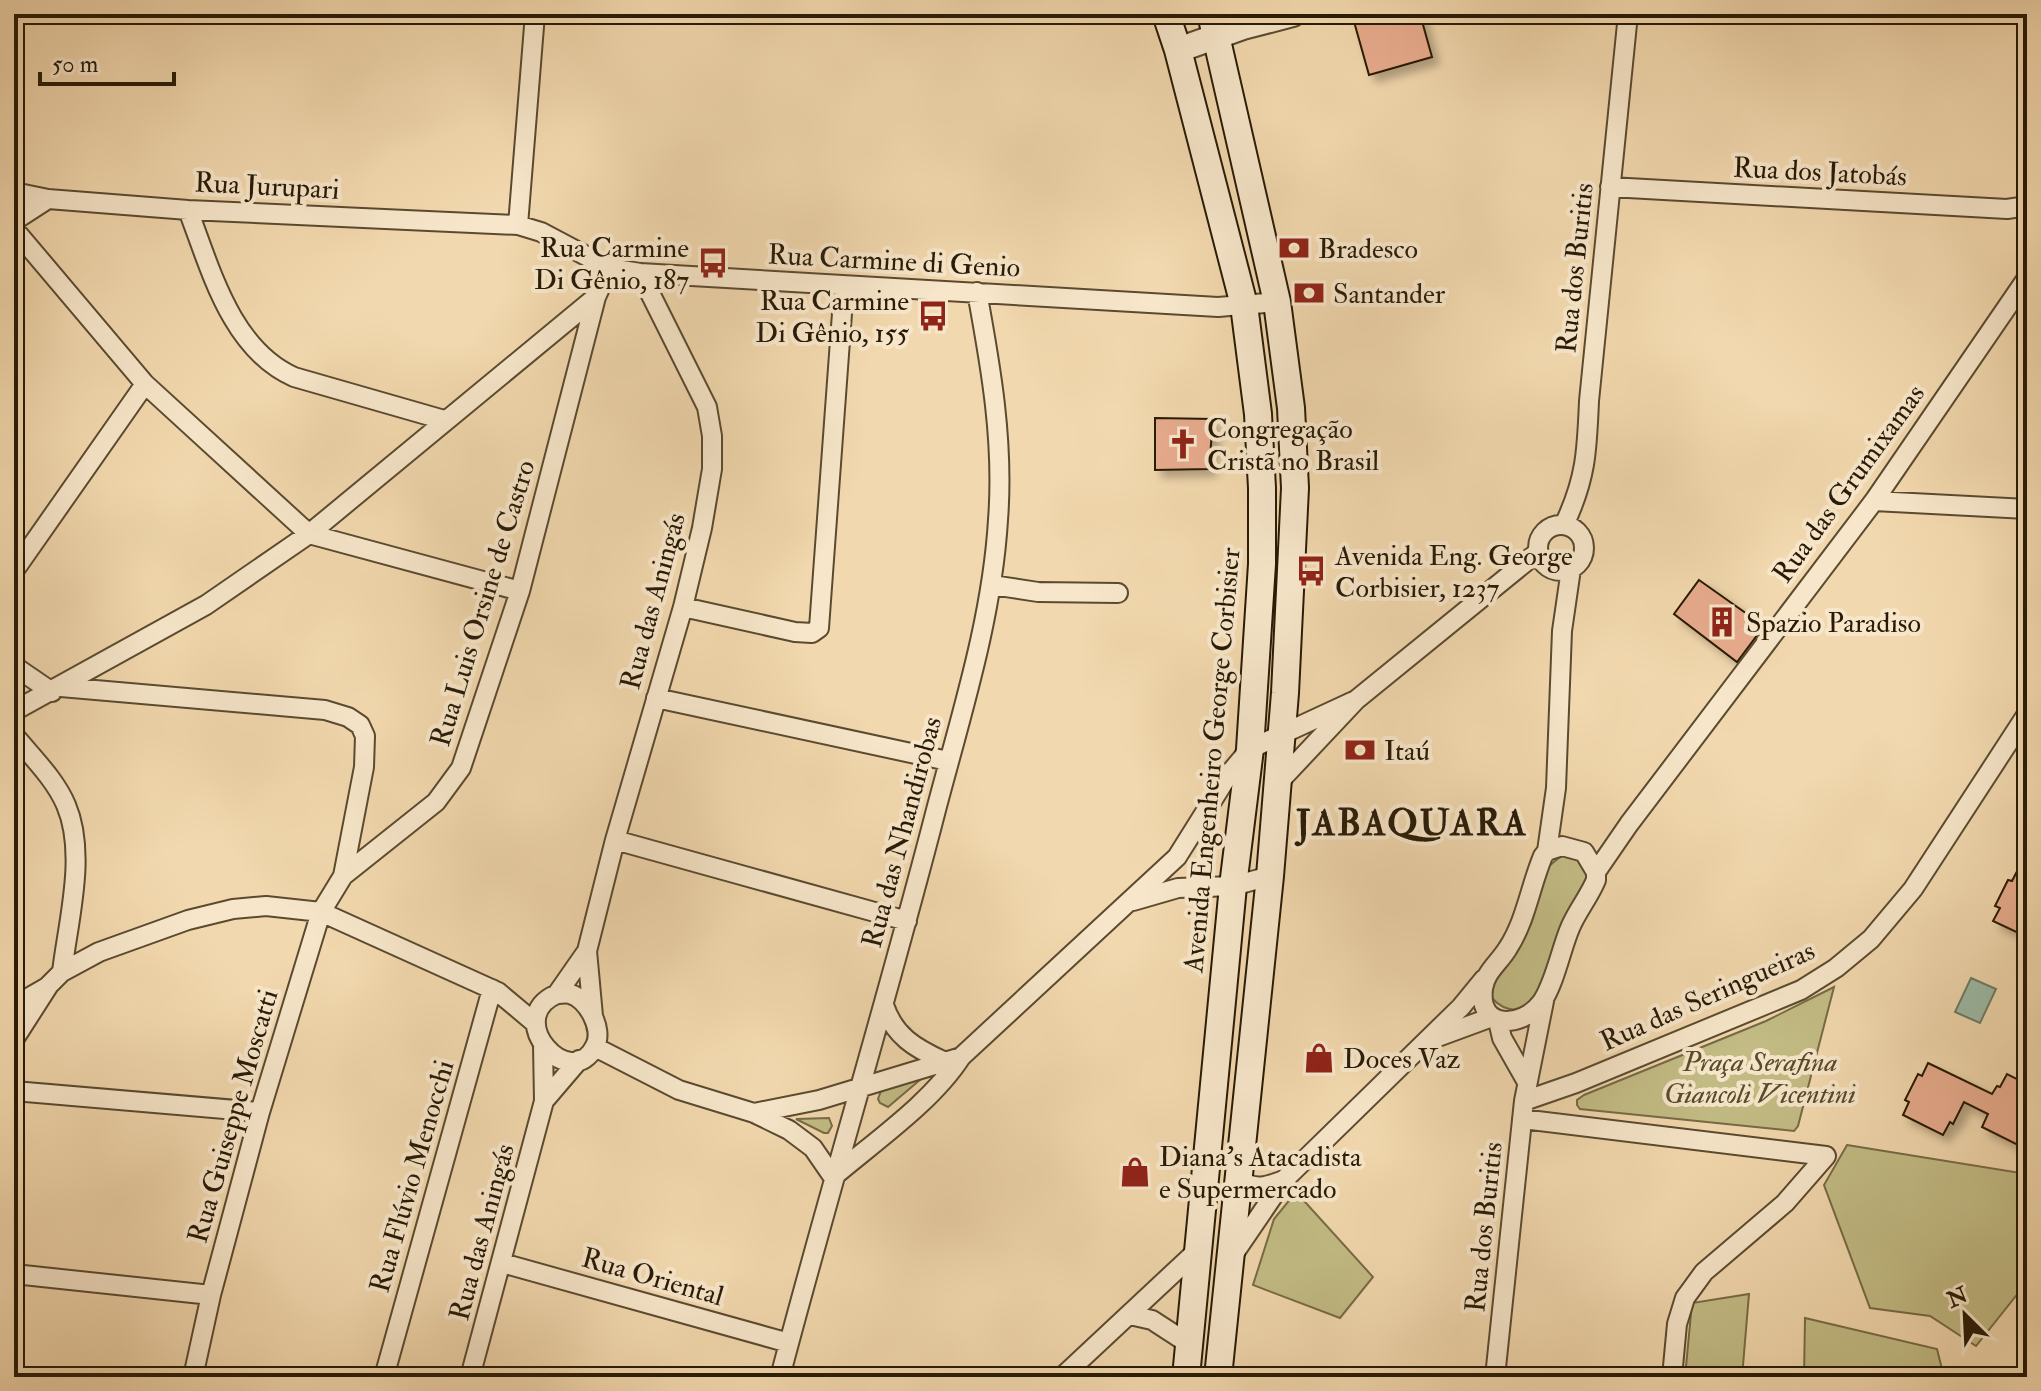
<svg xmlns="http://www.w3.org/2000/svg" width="2041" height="1391" font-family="'IM FELL Double Pica',serif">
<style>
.green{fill:#c3bc85;stroke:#766b46;stroke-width:2}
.water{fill:#9cbba6;stroke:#6e7b66;stroke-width:2}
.building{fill:#e7ab8d;stroke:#281a06;stroke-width:2;filter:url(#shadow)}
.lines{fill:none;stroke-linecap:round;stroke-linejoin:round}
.minor-casing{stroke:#5a4a30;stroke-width:22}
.tertiary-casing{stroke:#5a4a30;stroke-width:28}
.secondary-casing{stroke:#281a06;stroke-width:30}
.minor{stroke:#f7e6ca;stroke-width:18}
.tertiary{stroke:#f7e6ca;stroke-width:24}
.secondary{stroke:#f7e6ca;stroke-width:26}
.labels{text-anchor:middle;stroke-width:8;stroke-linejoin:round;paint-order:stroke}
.street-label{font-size:28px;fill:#281a06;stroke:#f7e6ca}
.poi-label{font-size:28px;fill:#281a06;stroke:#f7e6ca;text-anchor:start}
.park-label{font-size:28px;font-style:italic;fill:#564b2c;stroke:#f7e6ca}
.district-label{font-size:36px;font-weight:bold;letter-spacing:2px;fill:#281a06;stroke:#f7e6ca}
</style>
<defs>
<filter id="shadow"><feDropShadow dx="7" dy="7" stdDeviation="4" flood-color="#0004"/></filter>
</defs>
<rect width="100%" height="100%" fill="#f2d8ae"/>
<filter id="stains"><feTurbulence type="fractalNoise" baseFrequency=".0025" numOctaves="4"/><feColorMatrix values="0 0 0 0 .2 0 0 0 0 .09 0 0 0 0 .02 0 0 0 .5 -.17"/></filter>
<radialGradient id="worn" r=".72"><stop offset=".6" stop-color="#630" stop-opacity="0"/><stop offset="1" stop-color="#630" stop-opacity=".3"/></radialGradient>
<path class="green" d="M1570 854 1579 857 1590 878 1559 935 1538 998C1526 1014 1505 1013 1492 998L1491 989 1493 981 1518 950 1531 924 1548 867 1561 856Z
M1834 987 1798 1126 1794 1131 1580 1109 1577 1105V1100L1584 1095 1766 1021Z
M921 1079 888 1107 880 1103 878 1099 881 1091Z
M829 1118 832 1126 828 1133H824L796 1119Z
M1847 1145 2027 1174V1282L1976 1346 1930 1316 1870 1308 1824 1185Z
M1296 1192 1373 1277 1340 1318 1253 1285 1274 1219Z
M1749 1294 1742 1377H1685L1692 1303Z
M1805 1318 1937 1349 1944 1377H1804Z"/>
<path class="water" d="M1971 978 1996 989 1980 1023 1955 1012Z"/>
<path class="building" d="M1366 14H1420L1432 57 1369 75 1353 18Z
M1155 418 1213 419 1209 469 1155 470Z
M1699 580 1764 626 1737 662 1674 614Z
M2027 852V937L1993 921 2000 908 1995 906 2008 880 2012 881Z
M1928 1063 1992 1094 1997 1086 2000 1087 2007 1074 2027 1084V1137L2022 1147 1982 1127 1988 1114 1964 1102 1953 1124 1950 1122 1943 1135 1903 1115 1909 1102 1905 1100 1918 1074 1922 1076Z"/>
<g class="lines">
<g class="minor-casing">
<path id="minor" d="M1610 187 2007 209 2027 206
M14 192 48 199 188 210 518 225 541 232 609 268 640 273 1218 307 1277 302
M188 210C211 270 231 349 294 377L444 420
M14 221 48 199
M518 225 535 14
M14 229 145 384 309 534 520 591
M1874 501 2027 509
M1538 548a23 23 0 1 1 46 0a23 23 0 1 1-46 0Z
M1564 525C1586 479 1587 451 1589 401L1628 14
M14 571 145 384
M992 585 1038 592 1118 593
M683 607 795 632 812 633 819 628 844 286
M14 666 52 692
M61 687 325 710 348 717 360 725 365 736 364 767 343 876 321 912 260 1112 211 1295 193 1377
M656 698 948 761
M14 711 206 605 309 534 596 297 609 268
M14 735C32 757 55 779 66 805 87 854 68 921 62 972
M1277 784 1356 700 1538 552
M615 840 907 921
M1562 846 1584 852 1596 872V880C1589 897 1577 911 1570 928 1561 949 1554 986 1541 1003 1522 1028 1478 1030 1483 989 1485 972 1499 963 1508 948 1526 920 1530 887 1543 856L1547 851Z
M1547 851 1556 788 1562 631 1571 569
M1596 872 1629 824 1874 501 2027 278
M343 876 436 802 461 768 520 591 596 297
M1133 901 1178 888 1233 886 1270 876
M587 951 593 1016
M557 994 587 951 615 840 683 607 702 528 712 469V436L707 407 640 273
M557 994C561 994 566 993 570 994 587 998 604 1029 595 1046 571 1095 501 1018 557 994Z
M884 1005C894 1036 915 1048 943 1061
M14 1006 47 987
M1498 1021 1502 1038 1527 1082
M15 1038 49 985 62 972 99 952 188 920 233 909 266 906 321 912 498 992 535 1023
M1435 1038 1492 1017
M595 1047 679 1090 754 1113 789 1130 813 1148 833 1177C874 1142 932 1102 961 1057L1177 857 1229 774 1250 749 1356 700
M14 1091 260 1112
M544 1101 579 1060
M1524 1101 1576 1083 1801 990 1836 968 1871 939 1913 889 2027 714
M754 1113 819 1100 961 1057
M1522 1119 1826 1156
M1239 1180C1255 1190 1266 1187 1284 1180
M1233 1255 1284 1180 1461 1007 1484 979
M502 1263 789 1343
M14 1274 211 1295
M1130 1315 1152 1320 1189 1344
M384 1377 492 989
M470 1377 544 1101 543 1045
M780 1377C830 1187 887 1000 936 810 961 715 992 619 998 520 1004 442 991 368 977 292
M1062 1377 1199 1249
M1495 1377 1524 1101 1544 1001
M1672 1377 1677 1324 1685 1298 1704 1272 1785 1203 1826 1156"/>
</g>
<g class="tertiary-casing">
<path id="tertiary" d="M1178 50 1243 27 1293 14"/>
</g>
<g class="secondary-casing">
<path id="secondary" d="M1166 14 1178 50 1244 305 1258 414 1262 488V564L1250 749 1233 886 1186 1377
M1211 14 1277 302 1291 408 1295 488 1285 693 1270 876 1218 1377"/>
</g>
<use href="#minor" class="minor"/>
<use href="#tertiary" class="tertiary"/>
<use href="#secondary" class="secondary"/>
</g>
<defs>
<g id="bank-bare" transform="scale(2.4)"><path d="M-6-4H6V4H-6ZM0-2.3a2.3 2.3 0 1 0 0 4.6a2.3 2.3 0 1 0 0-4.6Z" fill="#8f2418" stroke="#f7e6ca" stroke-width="2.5" paint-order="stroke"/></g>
<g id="bus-bare" transform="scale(2.4)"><path d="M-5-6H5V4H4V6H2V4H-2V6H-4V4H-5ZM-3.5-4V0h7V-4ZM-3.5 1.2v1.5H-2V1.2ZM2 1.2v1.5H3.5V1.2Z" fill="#8f2418" stroke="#f7e6ca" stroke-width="2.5" paint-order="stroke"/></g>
<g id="church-bare" transform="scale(2.4)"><path d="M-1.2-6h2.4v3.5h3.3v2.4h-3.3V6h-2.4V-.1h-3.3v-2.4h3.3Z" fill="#8f2418" stroke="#f7e6ca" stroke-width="2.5" paint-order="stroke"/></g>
<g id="building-bare" transform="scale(2.4)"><path d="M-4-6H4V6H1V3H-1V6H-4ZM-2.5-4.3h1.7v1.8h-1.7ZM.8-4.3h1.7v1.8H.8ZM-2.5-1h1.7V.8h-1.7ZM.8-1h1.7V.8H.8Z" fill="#8f2418" stroke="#f7e6ca" stroke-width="2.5" paint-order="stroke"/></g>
<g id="shop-bare" transform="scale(2.4)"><path d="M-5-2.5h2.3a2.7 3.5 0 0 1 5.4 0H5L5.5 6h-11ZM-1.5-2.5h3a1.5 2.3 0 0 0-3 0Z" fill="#8f2418" stroke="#f7e6ca" stroke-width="2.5" paint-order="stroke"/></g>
</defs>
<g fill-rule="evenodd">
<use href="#bank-bare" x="1294" y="248"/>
<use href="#bus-bare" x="713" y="263"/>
<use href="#bank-bare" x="1309" y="293"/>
<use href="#bus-bare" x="933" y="316"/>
<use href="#church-bare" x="1183" y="444"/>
<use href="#bus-bare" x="1311" y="571"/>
<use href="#building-bare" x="1722" y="622"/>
<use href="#bank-bare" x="1360" y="750"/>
<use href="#shop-bare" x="1319" y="1058"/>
<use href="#shop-bare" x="1135" y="1172"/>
</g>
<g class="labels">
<g class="street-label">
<text transform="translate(1820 171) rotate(3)" y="10">Rua dos Jatobás</text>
<text transform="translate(267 185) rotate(3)" y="10">Rua Jurupari</text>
<text transform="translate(894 260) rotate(3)" y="10">Rua Carmine di Genio</text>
<text transform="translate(1574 268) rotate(-84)" y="10">Rua dos Buritis</text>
<text transform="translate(1848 483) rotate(-54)" y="10">Rua das Grumixamas</text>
<text transform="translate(652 601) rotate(-75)" y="10">Rua das Aningás</text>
<text transform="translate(482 603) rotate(-73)" y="10">Rua Luis Orsine de Castro</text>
<text transform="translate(1211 760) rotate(-85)" y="10">Avenida Engenheiro George Corbisier</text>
<text transform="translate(901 832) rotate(-75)" y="10">Rua das Nhandirobas</text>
<text transform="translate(1707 995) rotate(-24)" y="10">Rua das Seringueiras</text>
<text transform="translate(232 1116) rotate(-74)" y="10">Rua Guiseppe Moscatti</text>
<text transform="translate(411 1176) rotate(-74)" y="10">Rua Flúvio Menocchi</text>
<text transform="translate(1483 1227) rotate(-84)" y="10">Rua dos Buritis</text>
<text transform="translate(481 1232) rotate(-75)" y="10">Rua das Aningás</text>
<text transform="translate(653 1276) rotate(16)" y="10">Rua Oriental</text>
</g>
<g class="poi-label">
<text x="689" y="257" text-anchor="end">Rua Carmine<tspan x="689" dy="32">Di Gênio, 187</tspan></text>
<text x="1318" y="258">Bradesco</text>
<text x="1333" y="303">Santander</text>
<text x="909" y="310" text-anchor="end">Rua Carmine<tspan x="909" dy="32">Di Gênio, 155</tspan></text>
<text x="1207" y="438">Congregação<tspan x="1207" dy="32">Cristã no Brasil</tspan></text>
<text x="1335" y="565">Avenida Eng. George<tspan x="1335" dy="32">Corbisier, 1237</tspan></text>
<text x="1746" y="632">Spazio Paradiso</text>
<text x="1384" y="760">Itaú</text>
<text x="1343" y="1068">Doces Vaz</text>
<text x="1159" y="1166">Diana's Atacadista<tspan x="1159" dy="32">e Supermercado</tspan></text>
</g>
<g class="park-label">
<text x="1760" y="1071">Praça Serafina<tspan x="1760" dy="32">Giancoli Vicentini</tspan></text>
</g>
<g class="district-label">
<text x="1412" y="835">JABAQUARA</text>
</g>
</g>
<rect width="2041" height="1391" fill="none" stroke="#f2d8ae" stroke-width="48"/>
<rect x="16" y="16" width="2009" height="1359" fill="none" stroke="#281a06" stroke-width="4"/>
<rect x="24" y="24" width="1993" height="1343" fill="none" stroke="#281a06" stroke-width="2"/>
<g transform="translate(1965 1315) rotate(336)" stroke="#f7e6ca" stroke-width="6" paint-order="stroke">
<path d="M0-6L14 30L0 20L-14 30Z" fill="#281a06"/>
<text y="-12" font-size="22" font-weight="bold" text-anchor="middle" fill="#281a06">N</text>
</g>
<path d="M40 72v12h134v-12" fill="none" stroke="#281a06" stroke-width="4"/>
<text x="52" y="72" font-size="24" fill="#281a06" stroke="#f7e6ca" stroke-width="6" paint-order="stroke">50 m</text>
<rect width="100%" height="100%" filter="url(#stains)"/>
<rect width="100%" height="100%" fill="url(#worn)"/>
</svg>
